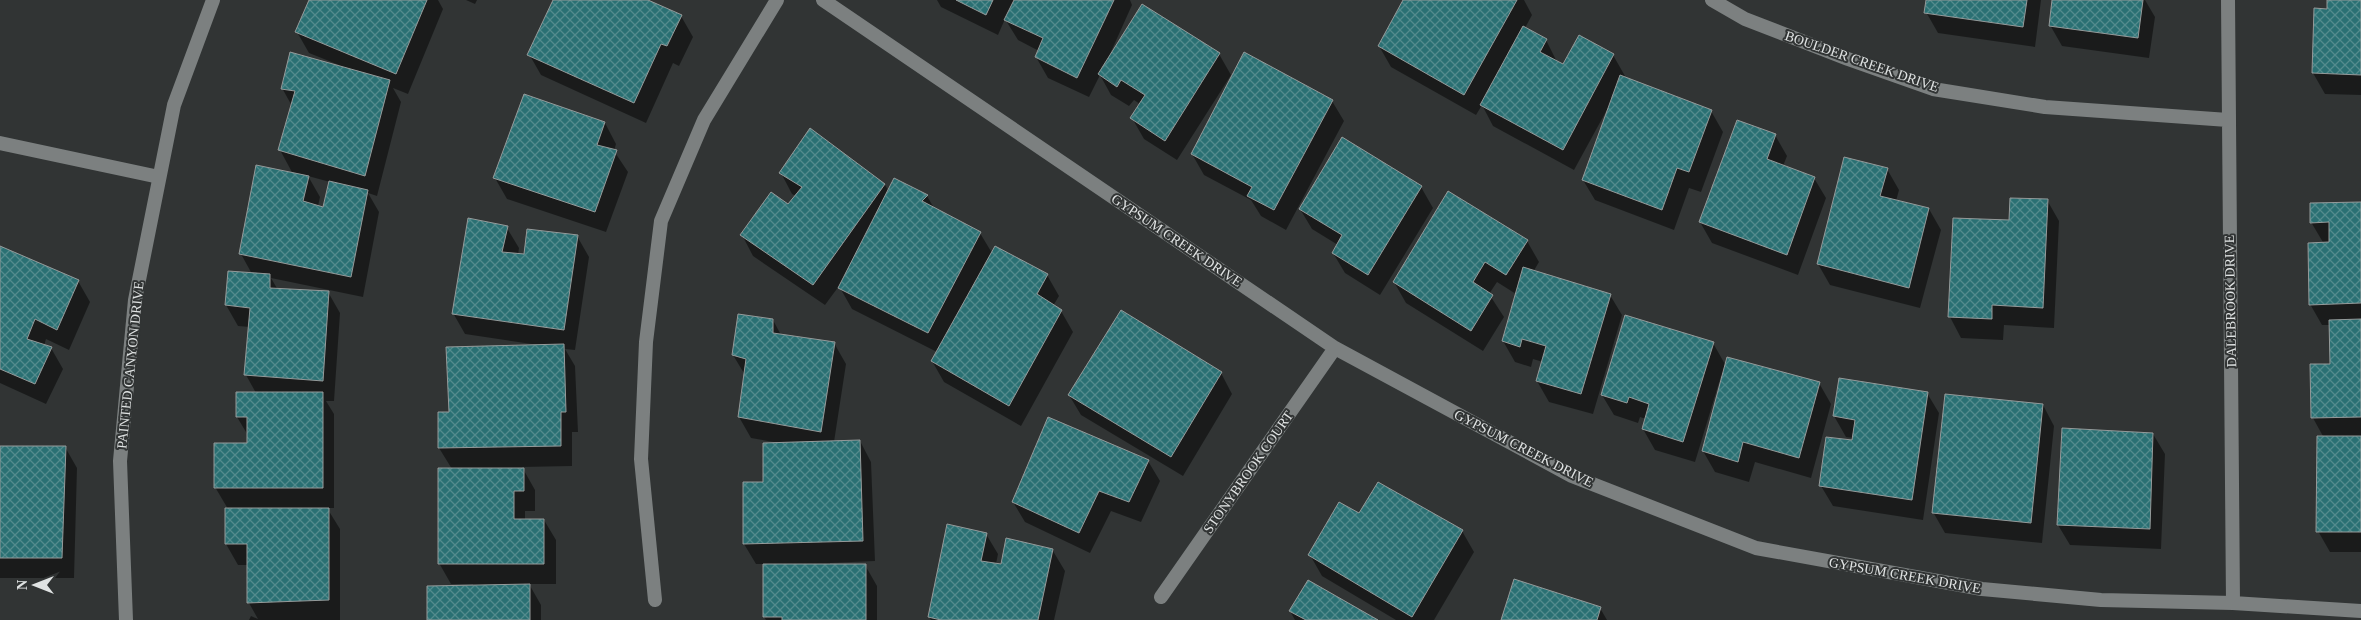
<svg xmlns="http://www.w3.org/2000/svg" width="2361" height="620" font-family="Georgia,serif">
<style>
.shadow{fill:#0007;fill-rule:evenodd}
.building{fill:url(#building-cross-hatch);stroke:#959a9a}
.lines{fill:none;stroke-linecap:round;stroke-linejoin:round}
.minor{stroke:#7c8080;stroke-width:14}
.labels{text-anchor:middle;stroke-width:4;stroke-linejoin:round;paint-order:stroke}
.street-label{font-size:14px;fill:#e0e3e3;stroke:#313434}
</style>
<defs>
<pattern id="building-cross-hatch" width="8" height="8" patternUnits="userSpaceOnUse" patternTransform="scale(1.25)"><rect width="8" height="8" fill="#2a7073"/><path d="M0 0l8 8M0 8l8-8" fill="none" stroke="#538b8d"/></pattern>
</defs>
<rect width="100%" height="100%" fill="#313434"/>
<path class="shadow" d="M311 0H438L443 9 408 94 393 88 401 102 377 196 368 193 379 212 363 297 271 278 278 290 328 292 340 313 334 401H326L334 414V508H327L340 529V620H249L251 616 258 619 249 603V565H238L226 544 228 509 215 487 249 444V437L237 417V393H256L246 375 250 327 238 326 226 305 252 274 241 254 293 174 280 150 292 106 282 88 339 65 309 53 297 32ZM308 176 330 182 324 208 318 206 320 197Z
M466 0H477L475 4Z
M554 0H645L681 16 693 37 679 66 673 63 646 123 541 75 529 54Z
M937 0H1130L1132 5 1110 54H1219L1231 75 1177 160 1144 139 1132 118 1140 104 1134 100 1129 106 1111 95 1100 75 1089 97 1048 78 1036 57 1039 51 1018 40 1005 19 998 35 941 7Z
M1404 0H1524L1532 15 1525 28 1546 40 1557 62 1564 66 1613 55 1625 76 1624 78 1711 111 1723 132 1701 192 1689 188 1674 230 1595 200 1583 180 1609 106 1574 170 1493 126 1482 105 1476 115 1391 67 1379 46Z
M1927 0H2041L2035 47 1938 33 1926 12Z
M2054 0H2145L2155 17 2149 58 2062 46 2050 25Z
M2329 0H2361V95L2325 94 2313 73 2315 10H2328Z
M525 95 605 123 616 144 614 151 628 172 606 232 507 199 495 178Z
M1332 101 1344 121 1286 230 1261 216 1251 200 1204 175 1192 154Z
M810 130 885 185 889 192 927 196 934 208 980 233 992 253 1047 275 1059 296 1053 306 1061 311 1073 332 1021 426 944 382 932 361 937 352 852 309 839 286 825 305 753 256 742 235 788 206 796 196 792 194 781 173Z
M1775 135 1787 156 1783 166 1814 178 1826 198 1798 275 1712 243 1700 222Z
M1887 169 1899 190 1896 201 1929 209 1941 230 1920 308 1830 285 1818 264Z
M1421 187 1433 208 1380 295 1345 273 1333 253 1338 245 1312 229 1300 209Z
M2047 200 2059 221 2054 328 2004 325 2003 340 1961 338 1950 317 2010 222Z
M2361 203V552H2330L2318 531 2324 438 2313 418 2331 365 2330 325H2322L2310 304 2324 244 2311 222Z
M507 228 519 248 518 255 525 256 577 236 589 257 575 350 565 349 575 366 578 432H572V466L522 467 535 490V511H525V520H544L556 540V584H529L541 605V620H428L473 586V584H451L439 563 452 469 439 448 450 413 538 345 465 334 453 313Z
M1527 241 1539 262 1533 272 1610 295 1622 315 1593 414 1549 402 1537 381 1543 362 1533 359 1531 367 1515 362 1503 341 1516 294 1497 282 1489 294 1504 317 1483 351 1406 303 1394 282Z
M0 248 78 281 90 302 69 350 46 339 44 346 51 348 63 369 46 404 0 383Z
M773 320 781 335 834 343 846 364 834 442 860 441 871 462 875 561 830 563V565H865L877 586V620H766L764 617V564H756L744 544 779 443 751 438 739 417 745 375 733 355Z
M1713 343 1726 366 1819 383 1831 404 1811 478 1755 462 1749 482 1715 472 1703 451 1723 377 1721 376 1695 462 1655 450 1643 429 1646 419 1640 417 1638 423 1614 415 1602 395Z
M1221 373 1232 394 1183 476 1081 415 1069 395Z
M1927 393 1939 413 1923 520 1833 506 1821 486 1853 442 1854 438 1846 437 1834 416Z
M2043 405 2054 426 2042 543 1945 533 1933 512Z
M2153 434 2165 454 2161 549 2070 545 2058 525Z
M0 447H65L77 468 74 578H0Z
M1148 461 1160 481 1141 522 1111 511 1090 553 1025 522 1013 502Z
M1462 531 1474 552 1434 620H1396L1322 576 1310 555Z
M986 534 998 554 996 564 1002 565 1007 540 1053 551 1065 571 1054 620H931L929 617Z
M1600 608 1607 620H1503Z
M1290 611 1376 620H1295Z"/>
<path class="building" d="M309 0H427L396 74 295 32Z
M553 0H648L682 15 667 46 661 44 634 103 527 55Z
M956 0H993L986 15Z
M1014 0H1114L1077 78 1035 57 1043 38 1004 20Z
M1403 0H1517L1464 95 1378 46Z
M1926 0H2027L2023 27 1924 13Z
M2052 0H2143L2138 38 2049 26Z
M2327 0H2361V75L2312 73 2314 8 2327 9Z
M1142 4 1220 53 1165 141 1130 118 1145 95 1121 80 1117 87 1098 74Z
M1523 26 1547 39 1540 52 1563 64 1579 35 1614 54 1563 150 1480 105Z
M290 52 390 80 365 176 278 150 295 91 281 89Z
M1244 52 1333 100 1274 210 1247 196 1252 187 1191 154Z
M1620 75 1712 110 1689 172 1677 168 1662 210 1582 180Z
M524 94 605 122 597 145 617 150 595 212 493 178Z
M1737 120 1776 134 1767 159 1815 177 1787 255 1699 222Z
M810 128 885 184 813 285 740 235 771 192 788 204 802 187 779 173Z
M1342 137 1422 186 1368 275 1332 253 1342 235 1299 209Z
M1844 157 1888 168 1880 196 1929 208 1909 288 1817 264Z
M256 165 309 176 303 201 323 207 329 181 368 190 351 277 239 254Z
M894 178 928 195 922 201 981 232 928 333 838 288Z
M1448 191 1528 240 1506 275 1485 262 1473 282 1493 295 1471 331 1393 282Z
M2010 198 2048 199 2043 308 1992 305V319L1948 317 1953 218 2009 220Z
M2361 202V303L2309 305 2308 243 2329 242V222L2310 223V203Z
M468 218 508 226 502 252 524 254 527 229 578 235 564 330 452 314Z
M0 246 79 280 57 330 35 319 27 339 52 347 35 384 0 369Z
M995 246 1048 274 1037 294 1062 310 1009 406 931 361Z
M1523 267 1611 294 1581 394 1536 381 1546 346 1522 339 1520 347 1502 341Z
M228 271 270 274V288L329 291 323 381 244 375 250 308 225 305Z
M1121 310 1222 372 1171 457 1068 395Z
M738 314 773 319V333L835 342 821 432 738 417 746 359 732 355Z
M1625 315 1714 342 1683 442 1642 429 1649 404 1629 397 1627 403 1601 395Z
M2361 319V417L2311 418 2310 364H2330L2329 320Z
M564 344 566 412H561V446L438 448V412H449L446 347Z
M1727 357 1820 382 1799 458 1743 442 1738 462 1702 451Z
M1839 378 1928 392 1912 500 1819 486 1826 437 1852 440 1855 420 1833 416Z
M236 392H323V488H214V443H247V417H236Z
M1945 394 2043 404 2031 523 1932 513Z
M1048 417 1149 460 1129 502 1099 491 1079 533 1012 502Z
M2062 428 2153 433 2150 529 2057 525Z
M2317 436H2361V532H2316Z
M860 440 863 541 743 544V482H763V443Z
M0 446H66L62 558H0Z
M438 468H524V491H514V519H544V564H438Z
M1378 482 1463 530 1412 617 1308 555 1339 502 1359 513Z
M225 508H329V600L247 603V544H225Z
M947 524 987 533 981 561 1001 564 1006 538 1053 549 1038 620H941L928 617Z
M763 564H866V620H782V617H763Z
M1514 579 1601 607 1597 620H1501Z
M1308 580 1378 620H1306L1289 611Z
M530 584V620H427V586Z"/>
<g class="lines">
<path class="minor" d="M823 0 1335 348 1572 476 1756 548 1982 589 2101 600 2233 603 2361 611
M1712 0 1745 19 1848 59 1933 89 2045 107 2228 120
M2228 0 2233 603
M0 143 159 177
M1161 597 1335 348
M655 600 641 459 646 342 661 221 704 120 777 0
M126 620 120 461 135 300 174 105 213 0"/>
</g>
<g class="labels">
<g class="street-label">
<text transform="translate(1862 61) rotate(19)" y="5">BOULDER CREEK DRIVE</text>
<text transform="translate(1177 240) rotate(34)" y="5">GYPSUM CREEK DRIVE</text>
<text transform="translate(2230 301) rotate(-91)" y="5">DALEBROOK DRIVE</text>
<text transform="translate(130 365) rotate(-84)" y="5">PAINTED CANYON DRIVE</text>
<text transform="translate(1524 448) rotate(27)" y="5">GYPSUM CREEK DRIVE</text>
<text transform="translate(1248 472) rotate(-55)" y="5">STONYBROOK COURT</text>
<text transform="translate(1905 575) rotate(10)" y="5">GYPSUM CREEK DRIVE</text>
</g>
</g>
<g transform="translate(35 585) rotate(270)" stroke="#313434" stroke-width="4" paint-order="stroke">
<path d="M0-4L9 19L0 12L-9 19Z" fill="#e0e3e3"/>
<text y="-8" font-size="14" font-weight="bold" text-anchor="middle" fill="#e0e3e3">N</text>
</g>
</svg>
